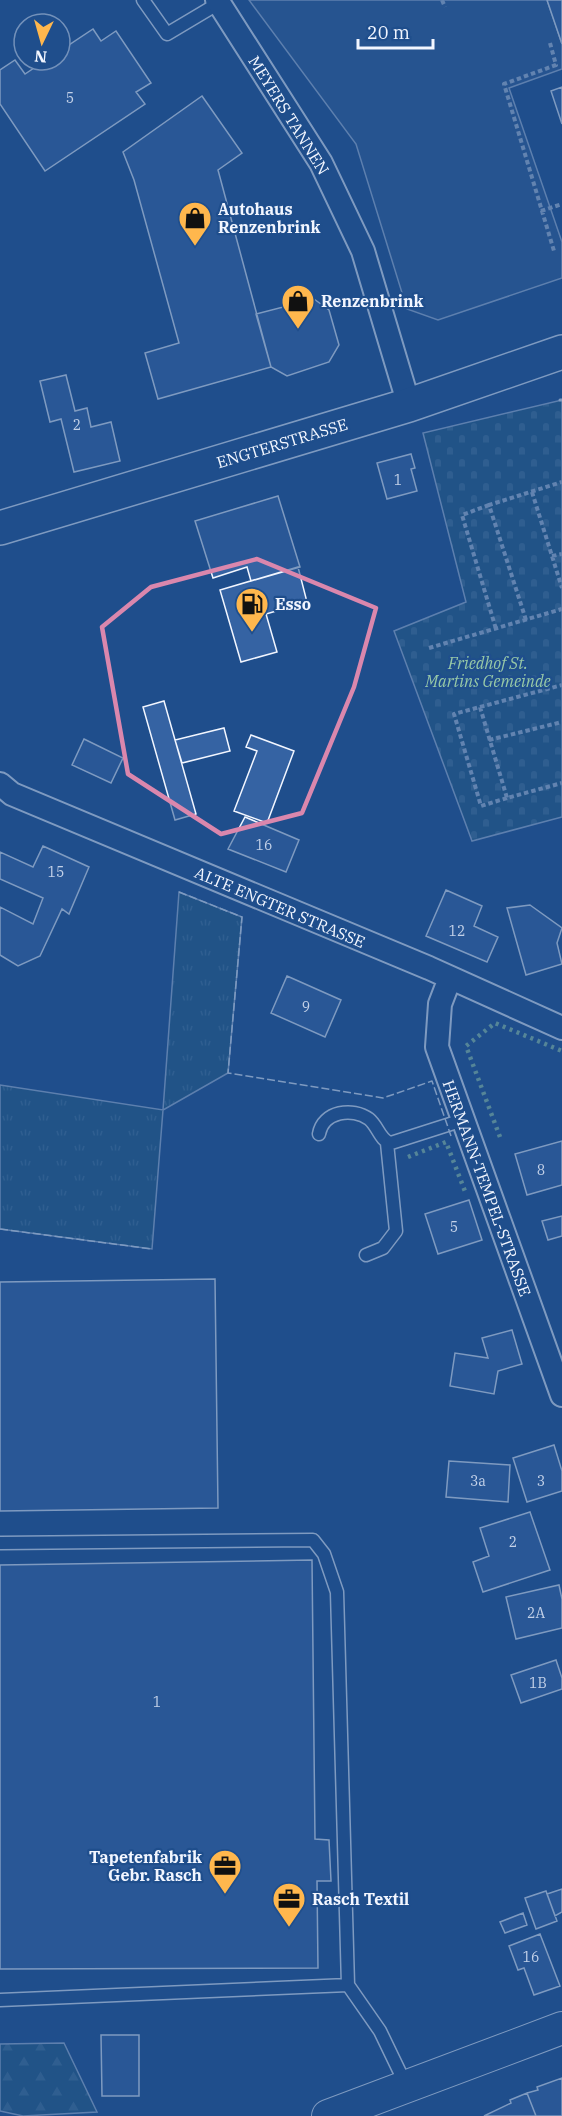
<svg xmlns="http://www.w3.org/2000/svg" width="562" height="2116" font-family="'IBM Plex Serif',serif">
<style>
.grass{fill:url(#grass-tufts);stroke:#a8bbd7;stroke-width:1.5}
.forest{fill:url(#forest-firs);stroke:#a8bbd7;stroke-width:1.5}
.cemetery{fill:url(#cemetery-stones);stroke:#a8bbd7;stroke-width:1.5}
.parking{fill:#305b95;stroke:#a8bbd7;stroke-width:1.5}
.building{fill:#3563a3;stroke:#f2f6ff;stroke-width:1.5}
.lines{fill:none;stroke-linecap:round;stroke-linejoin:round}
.lane-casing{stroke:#f2f6ff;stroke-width:15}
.street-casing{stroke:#f2f6ff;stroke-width:26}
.secondary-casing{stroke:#f2f6ff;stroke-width:34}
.primary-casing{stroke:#f2f6ff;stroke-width:36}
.path{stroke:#b3c4dc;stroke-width:4;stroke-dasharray:4.5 3;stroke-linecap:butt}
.lane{stroke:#1f4e8c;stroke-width:12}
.street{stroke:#1f4e8c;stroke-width:22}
.secondary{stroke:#1f4e8c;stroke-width:32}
.primary{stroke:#1f4e8c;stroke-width:33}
.hedge{stroke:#97c8a6;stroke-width:4.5;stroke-dasharray:3 4.5;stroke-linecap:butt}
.fence{stroke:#f2f6ff;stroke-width:1.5;stroke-dasharray:8 3;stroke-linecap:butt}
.wall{stroke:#f2f6ff;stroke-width:3}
.marked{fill:none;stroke:#da87ad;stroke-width:4.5;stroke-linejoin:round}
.labels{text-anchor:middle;stroke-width:4.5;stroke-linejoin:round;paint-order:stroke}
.number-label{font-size:14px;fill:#c3d1e8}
.street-label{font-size:16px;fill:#f2f6ff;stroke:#1f4e8c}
.poi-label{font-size:16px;font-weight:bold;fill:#f2f6ff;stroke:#1f4e8c;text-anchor:start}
.park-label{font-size:16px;font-style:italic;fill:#97c8a6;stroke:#1f4e8c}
</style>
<defs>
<pattern id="grass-tufts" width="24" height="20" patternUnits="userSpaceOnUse" patternTransform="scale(1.5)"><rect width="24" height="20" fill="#245a82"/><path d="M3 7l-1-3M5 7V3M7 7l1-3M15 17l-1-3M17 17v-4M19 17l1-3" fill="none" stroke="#447295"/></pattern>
<pattern id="forest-firs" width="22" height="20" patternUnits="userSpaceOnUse" patternTransform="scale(1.5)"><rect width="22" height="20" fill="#245a82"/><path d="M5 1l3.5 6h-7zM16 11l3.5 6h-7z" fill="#447295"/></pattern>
<pattern id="cemetery-stones" width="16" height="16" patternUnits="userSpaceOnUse" patternTransform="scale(1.5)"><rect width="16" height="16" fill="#245a82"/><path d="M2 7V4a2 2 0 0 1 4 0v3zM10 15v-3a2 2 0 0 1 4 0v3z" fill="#447295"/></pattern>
</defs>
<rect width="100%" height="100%" fill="#1f4e8c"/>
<path class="grass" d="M179 892 242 917 228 1073 163 1110 152 1249 0 1229V1085L163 1110Z"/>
<path class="forest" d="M64 2043 97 2112 23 2116 0 2111V2044Z"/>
<path class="cemetery" d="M562 400V817L472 841 394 631 466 602 423 433Z"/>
<path class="parking" d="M249 0H547L562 44V69L509 88 562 242V278L438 320 407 309 356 144Z"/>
<path class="building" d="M547 0H562V44Z
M93 29 101 41 116 31 151 83 136 92 145 104 45 171 0 104V70L15 60 25 74 46 60H60V51Z
M562 87V124L551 91Z
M202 96 242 153 218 170 271 367 158 399 145 353 179 343 134 180 123 152Z
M314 299 329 310 339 345 329 362 287 376 271 367 256 314Z
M66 375 75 411 87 408 91 427 111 422 120 461 74 472 61 419 50 422 40 381Z
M411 454 415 468 411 469 417 491 387 499 377 463Z
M278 496 300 567 251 581 247 567 213 578 195 521Z
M298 567 307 602 266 614 277 652 241 662 220 590Z
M164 701 196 814 175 820 143 707Z
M224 728 230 751 182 763 175 740Z
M251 735 294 751 267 823 234 811 257 751 246 747Z
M84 739 123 758 111 783 72 765Z
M245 817 299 840 286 872 228 849Z
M43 846 89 867 69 914 62 909 40 956 18 966 0 955V907L33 924 43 898 0 879V852L33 867Z
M446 890 482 906 474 926 498 937 487 962 426 936Z
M530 905 562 928 557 943 562 964 526 975 507 908Z
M287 976 341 1000 325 1037 271 1013Z
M562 1141V1185L527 1195 515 1154Z
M469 1200 482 1240 438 1254 425 1214Z
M562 1216V1236L548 1240 542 1221Z
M215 1279 218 1508 0 1511V1282Z
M512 1330 522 1364 498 1371 494 1394 450 1386 455 1353 488 1358 482 1338Z
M554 1445 562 1471V1491L527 1502 513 1458Z
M449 1461 510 1465 508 1502 446 1497Z
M530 1512 550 1570 483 1592 473 1562 489 1556 480 1528Z
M312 1560 315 1839 329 1840 331 1881H317L318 1968 0 1969V1565Z
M559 1585 562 1599V1628L516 1639 506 1597Z
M556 1660 562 1678V1689L521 1703 511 1675Z
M562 1889V1912L555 1916 547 1894Z
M546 1891 557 1921 536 1929 525 1898Z
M523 1913 527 1925 505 1933 500 1922Z
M540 1934 560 1986 534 1995 524 1968 518 1970 509 1946Z
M101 2035H139V2096H102Z
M562 2078V2116H536L527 2093 538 2090 537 2087Z
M527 2093 536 2116H484L511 2103 510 2100Z"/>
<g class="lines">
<g class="lane-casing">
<path id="lane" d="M143 0 167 34 219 3
M319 1134C323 1111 353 1107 369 1119 378 1126 380 1141 391 1143L463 1120
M366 1255 383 1248 396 1231 387 1143
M1 1543 313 1540 324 1554 337 1592 348 1985 380 2031 406 2085
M0 2000 348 1985"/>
</g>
<g class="street-casing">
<path id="street" d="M217 0 321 163 363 251 409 405
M0 784 12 794 429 968 562 1028
M450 978 440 1004 437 1047 562 1395"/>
</g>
<g class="secondary-casing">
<path id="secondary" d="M328 2116 562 2028"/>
</g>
<g class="primary-casing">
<path id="primary" d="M0 528 409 405 562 352"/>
</g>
<path class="path" d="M442 0 445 7
M550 43 556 65 504 84 554 251
M541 211 562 204
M532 492 562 588
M489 505 462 515 496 629
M552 556 562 554
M526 620 489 505 562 482
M429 648 562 609
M480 707 507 798 562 783
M489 740 562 722
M507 798 481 806 454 714 562 685"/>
<use href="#lane" class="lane"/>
<use href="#street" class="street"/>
<use href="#secondary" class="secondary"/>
<use href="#primary" class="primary"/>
<path class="hedge" d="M500 1137 466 1046 495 1023 562 1051
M408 1157 446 1142 466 1194"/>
<path class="fence" d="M179 892 242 917 228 1073 383 1098 432 1081 451 1136
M0 1229 152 1249"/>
<path class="wall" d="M560 400H562"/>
</g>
<path d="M0 0H562V2116H0ZM257 559 376 608 354 687 302 813 221 834 128 774 102 627 151 587Z" fill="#1f4e8c" fill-opacity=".55" fill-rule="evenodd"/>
<path class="marked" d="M257 559 376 608 354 687 302 813 221 834 128 774 102 627 151 587Z"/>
<defs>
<g id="shop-pin" transform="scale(1.725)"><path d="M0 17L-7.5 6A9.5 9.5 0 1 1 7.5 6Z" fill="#ffb74d" stroke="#1f4e8c"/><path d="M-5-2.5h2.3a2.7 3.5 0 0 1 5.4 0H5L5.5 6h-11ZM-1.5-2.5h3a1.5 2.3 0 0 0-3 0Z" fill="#111"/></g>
<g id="fuel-pin" transform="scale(1.725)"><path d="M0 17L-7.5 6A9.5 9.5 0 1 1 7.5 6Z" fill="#ffb74d" stroke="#1f4e8c"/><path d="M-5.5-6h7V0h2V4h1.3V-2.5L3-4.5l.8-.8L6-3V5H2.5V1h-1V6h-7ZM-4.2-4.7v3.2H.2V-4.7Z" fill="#111"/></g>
<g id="office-pin" transform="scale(1.725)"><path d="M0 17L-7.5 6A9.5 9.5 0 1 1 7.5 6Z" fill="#ffb74d" stroke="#1f4e8c"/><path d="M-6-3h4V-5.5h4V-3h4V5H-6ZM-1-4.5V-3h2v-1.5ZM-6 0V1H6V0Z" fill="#111"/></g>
</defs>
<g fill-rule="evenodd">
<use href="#shop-pin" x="195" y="218"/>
<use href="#shop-pin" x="298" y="301"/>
<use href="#fuel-pin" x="252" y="604"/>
<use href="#office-pin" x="225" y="1866"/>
<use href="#office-pin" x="289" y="1899"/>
</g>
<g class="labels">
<g class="number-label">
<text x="70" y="103">5</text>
<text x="77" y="430">2</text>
<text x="398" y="485">1</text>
<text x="264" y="850">16</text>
<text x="56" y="877">15</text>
<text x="457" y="936">12</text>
<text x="306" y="1012">9</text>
<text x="541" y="1175">8</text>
<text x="454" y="1232">5</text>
<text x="478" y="1486">3a</text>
<text x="541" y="1486">3</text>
<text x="513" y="1547">2</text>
<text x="536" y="1618">2A</text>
<text x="538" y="1688">1B</text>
<text x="157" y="1707">1</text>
<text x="531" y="1962">16</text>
</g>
<g class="street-label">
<text transform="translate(289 115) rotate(58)" y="6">MEYERS TANNEN</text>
<text transform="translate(282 443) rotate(-17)" y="6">ENGTERSTRASSE</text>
<text transform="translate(280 907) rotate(23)" y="6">ALTE ENGTER STRASSE</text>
<text transform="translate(487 1188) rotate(70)" y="6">HERMANN-TEMPEL-STRASSE</text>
</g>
<g class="poi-label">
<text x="218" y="215">Autohaus<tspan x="218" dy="18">Renzenbrink</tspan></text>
<text x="321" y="307">Renzenbrink</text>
<text x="275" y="610">Esso</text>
<text x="202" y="1863" text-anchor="end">Tapetenfabrik<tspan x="202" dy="18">Gebr. Rasch</tspan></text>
<text x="312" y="1905">Rasch Textil</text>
</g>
<g class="park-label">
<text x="488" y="669">Friedhof St.<tspan x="488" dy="18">Martins Gemeinde</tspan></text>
</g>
</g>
<g transform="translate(42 42) rotate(185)"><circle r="28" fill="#1f4e8c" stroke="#7391ba" stroke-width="1.5"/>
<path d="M0-4.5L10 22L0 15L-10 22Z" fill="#ffb74d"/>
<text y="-9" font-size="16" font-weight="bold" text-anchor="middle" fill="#f2f6ff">N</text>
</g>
<path d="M358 39v9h75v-9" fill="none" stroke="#f2f6ff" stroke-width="3"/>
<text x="367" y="39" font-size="18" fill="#f2f6ff" stroke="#1f4e8c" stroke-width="4.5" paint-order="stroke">20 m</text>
</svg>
